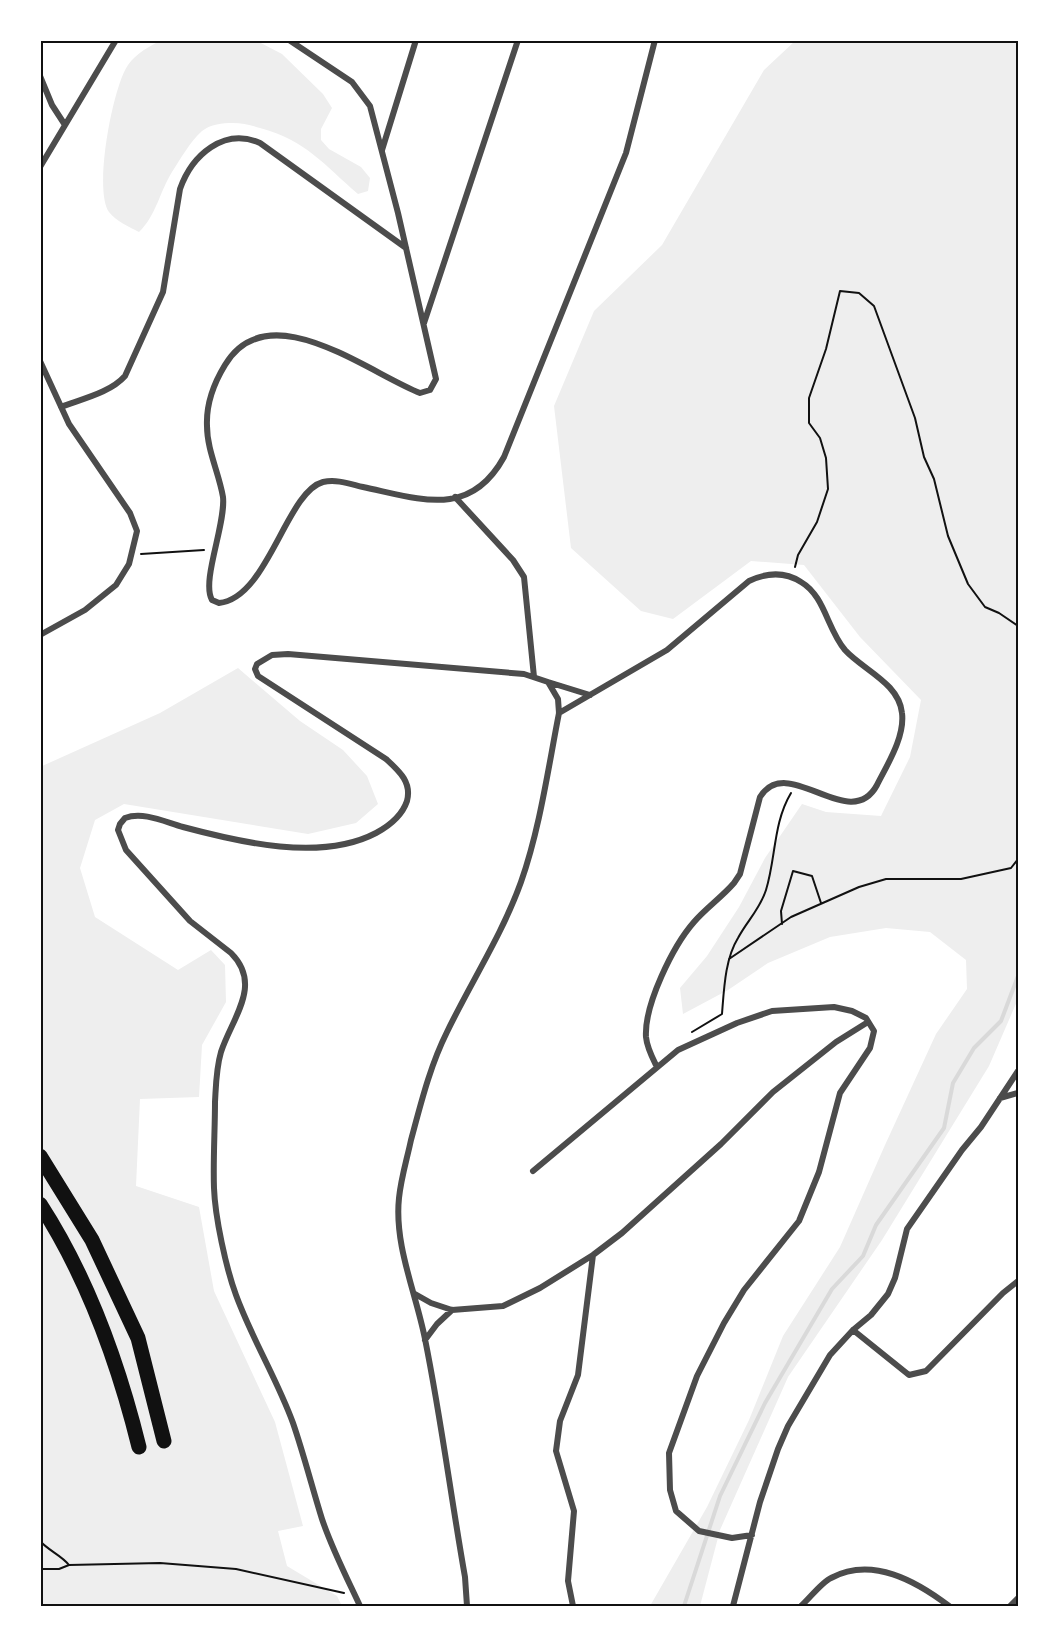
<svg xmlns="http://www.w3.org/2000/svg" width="1059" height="1647" font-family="'Fira Sans',sans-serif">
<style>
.green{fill:#eee}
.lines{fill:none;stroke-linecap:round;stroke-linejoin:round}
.stream{stroke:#d9d9d9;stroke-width:4}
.path{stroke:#111;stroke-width:2}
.minor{stroke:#4c4c4c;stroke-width:6}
.motorway{stroke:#111;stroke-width:15}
.neatline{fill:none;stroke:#111;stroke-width:2}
</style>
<rect width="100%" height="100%" fill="#fff"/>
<path class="green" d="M162 40 257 41 282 54 323 94 332 108 321 129V140L329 149 361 167 370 178 368 191 358 194C323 164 307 141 260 128 251 125 242 123 233 123 222 123 211 124 202 131 190 142 181 158 172 172 160 191 156 216 139 232 129 227 116 221 109 212 93 190 113 86 128 65 136 53 150 46 162 40Z
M795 41H1018V999L989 1066 882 1240 788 1377 720 1530 700 1606H650L707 1507 749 1420 783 1336 840 1247 885 1145 936 1034 967 989 966 960 930 932 886 928 830 937 768 963 728 990 683 1014 680 988 707 956 739 907 765 858 802 804 826 812 881 816 910 757 921 700 860 637 804 565 751 561 673 619 641 611 571 548 554 406 594 311 662 245 764 70Z
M238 668 300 721 343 750 367 776 378 804 356 823 308 834 124 804 95 820 80 868 95 917 178 970 211 950 225 965 226 1002 202 1045 199 1097 140 1099 136 1186 199 1207 214 1291 275 1422 303 1526 278 1531 287 1566 337 1596 342 1606H41L40 767 160 713Z"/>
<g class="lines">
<path class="stream" d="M1018 945V951
M684 1606 720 1496 765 1403 832 1289 863 1256 876 1225 944 1128 953 1083 974 1048 1001 1021 1018 976"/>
<path class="path" d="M141 554 204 550
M795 567 798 555 817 522 828 489 826 458 820 438 809 423V398L826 349 840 291 859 293 874 306 915 418 924 457 934 479 948 536 968 584 985 607 999 613 1018 626
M782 924 781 911 793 871 812 876 821 903
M729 959 791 917 859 887 886 879H961L1011 868 1018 859
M692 1032 722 1014C724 989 725 959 738 938 747 921 760 909 766 890 776 858 773 823 791 793
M40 1541C49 1551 61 1555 69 1565L160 1563 236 1569 344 1593
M40 1569H59L69 1565"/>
<path class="minor" d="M289 40 352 82 370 106 398 213 436 379 430 390 420 393C367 372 268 293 225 365 214 383 206 404 207 426 207 450 219 473 223 497 226 524 201 581 212 600L219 603C268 598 286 492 323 482 337 479 350 484 363 487 420 499 470 519 504 457L626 153 655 40
M40 76 52 105 65 125
M382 150 416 40
M40 167 116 40
M424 323 518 40
M40 361 69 424 130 513 137 531 129 564 116 585 85 610 40 635
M61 407C81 399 110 393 125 376L163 292 180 189C192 155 224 127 260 143L406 248
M455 497 513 560 524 577 534 677
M559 713 667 650 749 581C766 573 784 571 801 582 825 596 827 629 845 650 863 670 899 683 902 713 905 737 887 765 877 785 850 835 788 752 760 797L740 874 734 883C722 897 706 908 694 922 673 946 644 1005 646 1037 647 1048 652 1057 657 1067
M1000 1098 1018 1093
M533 1171 678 1050 737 1023 772 1011 834 1007 852 1011 866 1018 874 1031 870 1048 840 1093 819 1172 799 1221 744 1290 724 1323 697 1376 669 1453 670 1490 676 1511 699 1531 732 1538 752 1535
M415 1294 431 1303 452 1310 503 1306 540 1288 593 1255 622 1233 721 1144 773 1092 836 1042 868 1022
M853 1330 909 1375 926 1371 1003 1293 1018 1281
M425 1340 437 1324 452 1310
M360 1606C347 1578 332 1549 322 1519 312 1487 304 1455 293 1423 277 1379 252 1339 236 1295 226 1268 215 1217 214 1188 213 1159 215 1130 215 1102 216 1085 216 1069 221 1052 232 1018 263 985 231 953L190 921 126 850 118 830 120 824 125 818C143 811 165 822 183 827 239 842 321 862 376 833 389 826 402 816 407 801 412 782 399 771 386 759L258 676 255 669 257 664 272 655 288 654 524 674 548 682
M467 1606 465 1577C451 1498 441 1418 425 1339 416 1293 394 1245 399 1198 401 1178 407 1159 411 1140 421 1103 430 1066 447 1032 471 982 502 935 521 882 540 828 548 769 559 713L558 699 548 682 590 695
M573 1606 568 1581 574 1511 556 1451 560 1421 578 1375 593 1255
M733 1606 760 1502 778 1449 788 1426 830 1355 853 1330 871 1315 888 1294 895 1278 907 1229 962 1150 981 1127 1018 1071
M801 1606C809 1599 822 1582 831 1578 872 1556 916 1581 949 1606
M1010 1606 1018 1598"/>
<path class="motorway" d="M40 1156 92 1240 138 1338 164 1441
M40 1204C88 1278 118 1362 139 1447"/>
</g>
<rect width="1059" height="1647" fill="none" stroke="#ffffff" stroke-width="84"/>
<rect x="42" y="42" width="975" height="1563" class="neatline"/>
</svg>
